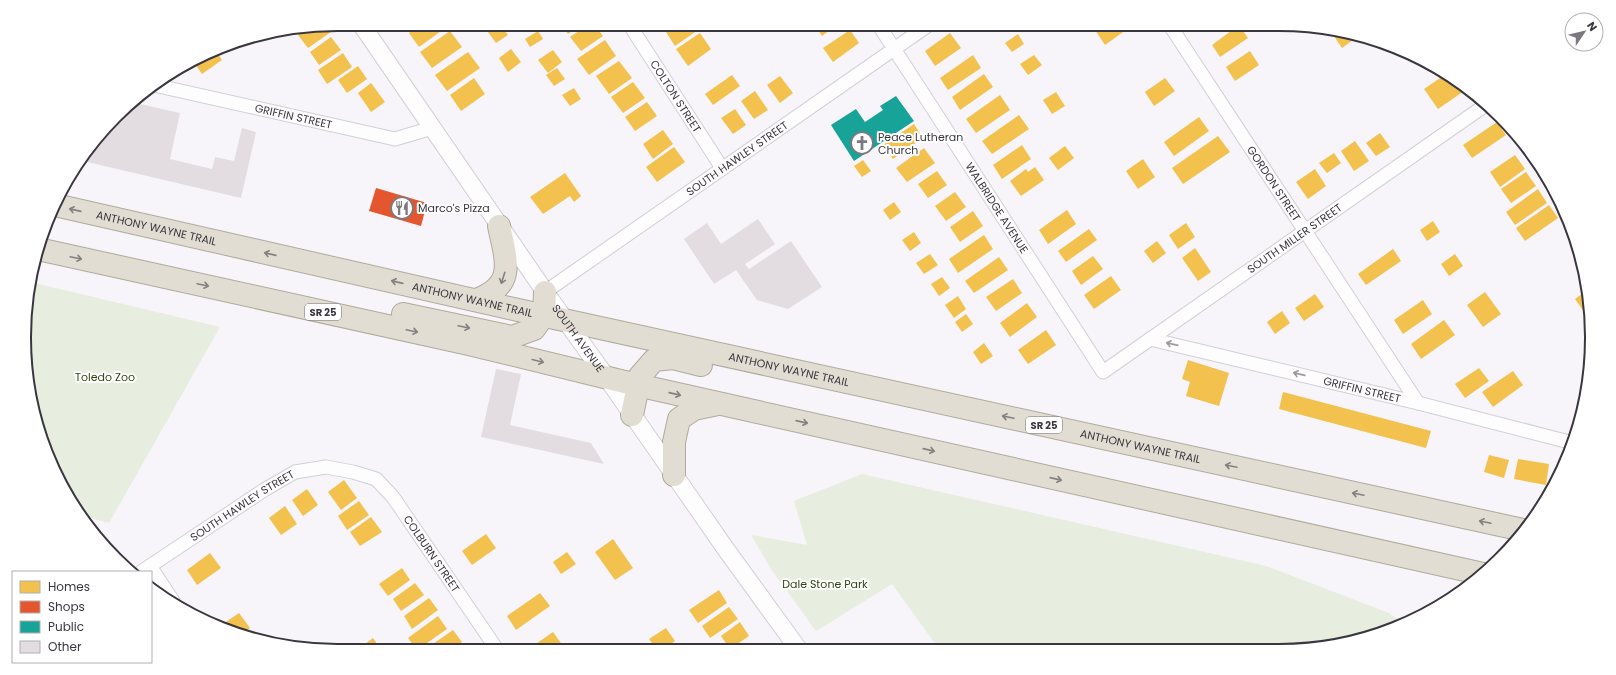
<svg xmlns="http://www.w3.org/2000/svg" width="1616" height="675" font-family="Poppins,sans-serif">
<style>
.green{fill:#e7eddf}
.homes{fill:#f2c14e}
.shops{fill:#e4572e}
.public{fill:#17a398}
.building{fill:#e3dde1}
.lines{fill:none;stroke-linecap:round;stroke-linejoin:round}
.minor-casing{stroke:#d2cfd6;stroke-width:15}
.tertiary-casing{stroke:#d2cfd6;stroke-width:19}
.trunk-casing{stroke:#b1a99d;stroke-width:24}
.minor{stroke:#fefdfe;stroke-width:13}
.tertiary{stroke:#fefdfe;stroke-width:17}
.trunk{stroke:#e2ddd2;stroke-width:22}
.oneway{stroke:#868181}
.oneway2{stroke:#9c9a9e}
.labels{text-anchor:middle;stroke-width:4;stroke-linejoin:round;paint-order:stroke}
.shield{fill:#fff;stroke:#757279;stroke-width:1}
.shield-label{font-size:10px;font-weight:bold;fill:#3a363f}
.street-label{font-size:11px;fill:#3a363f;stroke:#fff}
.poi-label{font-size:11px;fill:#3a363f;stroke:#fff;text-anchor:start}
.park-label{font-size:11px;fill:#324514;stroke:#fff}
.rim{fill:none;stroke:#3a363f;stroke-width:2}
</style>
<rect width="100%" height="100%" fill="#f7f4fa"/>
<path class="green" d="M30 282 220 327 109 523 80 515 77 511 48 458 30 399 27 296Z
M862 474 1266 566 1389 613 1402 623 1320 648 939 649 892 584 816 631 773 572 751 535 807 545 794 501Z"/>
<path class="homes" d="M402 24H416L407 31Z
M422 24H440L444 29 419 47 409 33Z
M500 24 508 35 496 43 488 32Z
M561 24H582L568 34Z
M589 24H594L603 36 581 51 570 37Z
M678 24H693L698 30 675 46 666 32Z
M814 24H838L822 36Z
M992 24H1010L998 32Z
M1104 24H1132L1133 25 1105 45 1095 30Z
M1239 25 1248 38 1220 57 1212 45Z
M326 26 331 32 308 48 298 35 306 29Z
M850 30 859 43 833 62 823 48Z
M450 31 462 47 432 68 420 52Z
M538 31 543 39 530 47 525 39Z
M700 33 711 49 688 66 676 49Z
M950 33 961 48 935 66 925 51Z
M1332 33 1357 37 1342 48Z
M1018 34 1024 44 1012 52 1005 43Z
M331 37 341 50 319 65 310 52Z
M605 40 616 56 589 75 577 59Z
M511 49 521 62 508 72 499 58Z
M215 50 222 60 202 74 193 61Z
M553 50 562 62 548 73 538 60Z
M1250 51 1259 65 1235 81 1226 67Z
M468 52 480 68 447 91 435 75Z
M343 53 352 67 327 84 318 70Z
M973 55 981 68 948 90 940 78Z
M1034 55 1042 65 1028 75 1020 64Z
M619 61 632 78 609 94 596 76Z
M358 66 367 79 347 93 338 80Z
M557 68 565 79 554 86 546 75Z
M984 74 993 87 960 110 952 97Z
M1446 74 1467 89 1438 109 1424 89Z
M732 75 740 86 713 105 705 94Z
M780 76 793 93 780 103 767 85Z
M474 78 485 94 461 111 450 95Z
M1165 78 1175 91 1154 106 1145 92Z
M633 82 645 98 623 113 611 97Z
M371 83 385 102 371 112 358 93Z
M574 88 581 99 570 106 562 95Z
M755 91 768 110 754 119 741 101Z
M1056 92 1065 106 1052 114 1043 100Z
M1000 95 1010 110 976 133 966 119Z
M647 102 657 116 635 131 625 117Z
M735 109 746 125 733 134 721 118Z
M1019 115 1029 129 992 154 982 141Z
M1199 117 1209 131 1174 156 1164 142Z
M1497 122 1506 135 1472 158 1463 145Z
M914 124 923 138 893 159 883 145Z
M663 130 673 144 653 159 643 144Z
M1380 133 1390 147 1376 156 1366 143Z
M1218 136 1230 152 1183 184 1172 168Z
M1355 141 1369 161 1354 171 1341 151Z
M1022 145 1031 159 1002 179 993 165Z
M1065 146 1074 158 1058 170 1049 158Z
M674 147 685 162 657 182 646 167Z
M924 148 935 163 907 182 896 168Z
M1334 153 1341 163 1327 173 1319 163Z
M1515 155 1525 169 1500 187 1490 172Z
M1143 159 1155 177 1138 189 1126 171Z
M863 160 871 171 862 177 854 166Z
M1035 167 1044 180 1021 196 1010 181 1026 169 1028 172Z
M1315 169 1326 186 1308 199 1296 182Z
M937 171 947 185 928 198 918 184Z
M1526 172 1536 186 1511 203 1501 189Z
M565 173 581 196 574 202 570 196 543 214 530 197Z
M1538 189 1547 203 1515 225 1506 212Z
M955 192 966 207 946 221 935 206Z
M894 202 901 212 890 220 883 210Z
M1549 205 1558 218 1525 241 1516 228Z
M1067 210 1076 224 1048 244 1039 230Z
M973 211 983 226 960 242 950 227Z
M1433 221 1440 232 1427 241 1420 230Z
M1186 223 1195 237 1178 249 1169 235Z
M1089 229 1097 240 1066 262 1058 251Z
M914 232 921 243 910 251 902 240Z
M984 235 993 249 958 273 949 259Z
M1157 241 1166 253 1153 263 1144 251Z
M1195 248 1211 272 1198 281 1182 258Z
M1393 249 1401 261 1366 285 1358 274Z
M930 254 938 265 924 274 916 263Z
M1455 254 1463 266 1449 276 1441 264Z
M1093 256 1103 269 1081 285 1072 271Z
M999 257 1008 270 974 293 965 281Z
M1111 276 1121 290 1094 309 1084 295Z
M942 277 950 288 939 296 931 284Z
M1013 279 1022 293 996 311 986 297Z
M1587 290 1590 310 1585 313 1575 299Z
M1485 292 1501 314 1483 327 1467 305Z
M1315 294 1324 307 1304 321 1295 308Z
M958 296 966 309 954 318 945 305Z
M1423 300 1432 314 1403 334 1394 320Z
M1027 303 1037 317 1010 337 1000 323Z
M1282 311 1290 323 1275 334 1267 322Z
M966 314 973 324 962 332 955 322Z
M1444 320 1455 335 1421 359 1411 344Z
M1046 330 1056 345 1028 364 1018 350Z
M984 343 993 356 981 364 973 352Z
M1188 360 1229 373 1219 406 1186 396 1190 382 1182 379Z
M1479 368 1489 381 1465 398 1455 384Z
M1513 371 1523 385 1493 407 1482 392Z
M1283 392 1431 431 1426 448 1279 409Z
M1489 455 1509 460 1504 478 1484 472Z
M1518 459 1549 464 1546 485 1514 479Z
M344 480 357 498 341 510 328 492Z
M307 489 318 505 303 516 292 500Z
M359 501 369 515 347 530 338 516Z
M285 506 297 524 281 535 269 518Z
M371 517 382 532 360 546 350 532Z
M486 534 496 548 472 565 462 551Z
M613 539 633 568 615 580 595 552Z
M567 552 576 564 561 574 553 562Z
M210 553 221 568 197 585 187 570Z
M402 568 410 580 388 596 379 584Z
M415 583 424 595 401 611 393 599Z
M719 590 727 603 698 623 689 610Z
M540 593 550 606 516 630 507 616Z
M429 598 438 610 412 629 404 616Z
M729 607 738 619 710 638 702 626Z
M239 613 250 628 239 635 220 626Z
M438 616 447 629 417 650 408 638Z
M740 622 749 636 730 649 721 636Z
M666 628 675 641 662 650H657L649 639Z
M453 630 462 642 450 651H433L430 646Z
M553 632 563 646 556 650H532L530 648Z
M373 638 382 651H364L361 647Z"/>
<path class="shops" d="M376 188 427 203 421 226 369 211Z"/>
<path class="public" d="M896 96 914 121 854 161 831 125 856 109 865 122 883 110 880 106Z"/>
<path class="building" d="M131 102 180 113 170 159 212 169 215 157 234 161 242 128 256 132 241 198 83 161Z
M758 219 775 244 745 264 749 269 791 241 822 287 788 309 757 300 736 270 714 284 684 239 707 223 721 244Z
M496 369 521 374 510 425 591 443 604 464 481 437Z"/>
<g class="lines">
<g class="minor-casing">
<g id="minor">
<path id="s1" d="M629 24 722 168"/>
<path id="s2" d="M878 24 1103 372 1487 104"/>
<path id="s3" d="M1169 24 1418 403"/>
<path id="s4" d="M154 85 395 139 432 128"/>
<path id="s5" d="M545 292 930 24"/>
<path id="s6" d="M1150 339 1418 403 1573 443"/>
<path d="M150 566 173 601"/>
<path id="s7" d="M141 572 264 490 295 472 326 467 353 472 376 479 393 497 498 651"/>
</g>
</g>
<g class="tertiary-casing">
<g id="tertiary">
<path id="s8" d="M361 24 550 299 607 378 725 548 799 650"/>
</g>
</g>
<g class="trunk-casing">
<g id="trunk">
<path id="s9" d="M55 205 518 310 1523 530"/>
<path d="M38 249 469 344 637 385 1483 574"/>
<path d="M476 300C517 285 506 260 499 226"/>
<path d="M403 314 512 337 534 329 544 315 545 292"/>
<path d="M632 415 640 376 654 360 673 358 701 365"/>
<path d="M674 475V442L679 419 694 409 718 404"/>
</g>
</g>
<use href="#minor" class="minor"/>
<use href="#tertiary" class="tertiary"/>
<use href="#trunk" class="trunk"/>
</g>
<defs><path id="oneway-shaft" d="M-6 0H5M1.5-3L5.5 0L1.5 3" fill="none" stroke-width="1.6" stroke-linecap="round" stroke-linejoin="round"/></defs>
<g class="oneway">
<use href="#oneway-shaft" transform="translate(75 210) rotate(-167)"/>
<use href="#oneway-shaft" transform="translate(270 254) rotate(-167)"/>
<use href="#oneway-shaft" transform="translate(76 258) rotate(12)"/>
<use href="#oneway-shaft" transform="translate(503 278) rotate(108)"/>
<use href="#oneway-shaft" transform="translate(397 282) rotate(-167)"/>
<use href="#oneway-shaft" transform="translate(203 285) rotate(12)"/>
<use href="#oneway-shaft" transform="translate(464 327) rotate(12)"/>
<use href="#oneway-shaft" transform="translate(412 331) rotate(12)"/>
<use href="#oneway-shaft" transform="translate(538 361) rotate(14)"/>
<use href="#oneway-shaft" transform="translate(675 394) rotate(13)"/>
<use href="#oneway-shaft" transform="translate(1008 417) rotate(-168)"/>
<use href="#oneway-shaft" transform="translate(802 422) rotate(13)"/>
<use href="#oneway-shaft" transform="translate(929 450) rotate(13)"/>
<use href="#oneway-shaft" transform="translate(1231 466) rotate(-168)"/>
<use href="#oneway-shaft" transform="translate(1056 479) rotate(13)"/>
<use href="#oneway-shaft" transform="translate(1358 494) rotate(-168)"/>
<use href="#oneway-shaft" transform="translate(1485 522) rotate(-168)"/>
</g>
<g class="oneway2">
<use href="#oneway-shaft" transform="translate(1172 344) rotate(-167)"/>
<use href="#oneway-shaft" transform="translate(1299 374) rotate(-167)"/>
</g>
<defs>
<g id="church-ring" transform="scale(1.15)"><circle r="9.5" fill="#fff" stroke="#7c7880" stroke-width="1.5"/><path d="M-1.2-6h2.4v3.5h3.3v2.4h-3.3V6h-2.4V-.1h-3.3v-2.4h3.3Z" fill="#7c7880"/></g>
<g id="restaurant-ring" transform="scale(1.15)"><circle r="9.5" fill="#fff" stroke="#7c7880" stroke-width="1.5"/><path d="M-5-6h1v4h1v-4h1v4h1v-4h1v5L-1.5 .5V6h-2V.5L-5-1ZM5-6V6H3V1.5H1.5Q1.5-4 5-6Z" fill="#7c7880"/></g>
</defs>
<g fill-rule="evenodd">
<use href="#church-ring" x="862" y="143"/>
<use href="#restaurant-ring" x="402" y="208"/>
</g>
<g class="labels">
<g class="shield">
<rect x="305" y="304" width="36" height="16" rx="3"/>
<rect x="1026" y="417" width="36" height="16" rx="3"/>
</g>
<g class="shield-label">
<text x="323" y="316">SR 25</text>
<text x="1044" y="429">SR 25</text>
</g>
<g class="street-label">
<text dy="4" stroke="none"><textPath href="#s1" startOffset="86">COLTON STREET</textPath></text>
<text dy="4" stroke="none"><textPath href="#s4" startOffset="143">GRIFFIN STREET</textPath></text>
<text dy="4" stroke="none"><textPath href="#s5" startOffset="234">SOUTH HAWLEY STREET</textPath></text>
<text dy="4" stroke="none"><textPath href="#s3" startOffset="191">GORDON STREET</textPath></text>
<text dy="4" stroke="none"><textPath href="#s2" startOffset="219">WALBRIDGE AVENUE</textPath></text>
<text dy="4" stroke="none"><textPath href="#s9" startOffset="104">ANTHONY WAYNE TRAIL</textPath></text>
<text dy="4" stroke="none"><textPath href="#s2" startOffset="648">SOUTH MILLER STREET</textPath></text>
<text dy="4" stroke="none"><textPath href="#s9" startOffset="428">ANTHONY WAYNE TRAIL</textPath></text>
<text dy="4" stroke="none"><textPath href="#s8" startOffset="382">SOUTH AVENUE</textPath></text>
<text dy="4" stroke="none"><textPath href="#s9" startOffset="752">ANTHONY WAYNE TRAIL</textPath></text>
<text dy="4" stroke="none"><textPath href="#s6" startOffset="218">GRIFFIN STREET</textPath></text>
<text dy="4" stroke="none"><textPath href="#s9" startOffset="1112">ANTHONY WAYNE TRAIL</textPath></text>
<text dy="4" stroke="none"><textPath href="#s7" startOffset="121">SOUTH HAWLEY STREET</textPath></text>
<text dy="4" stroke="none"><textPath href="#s7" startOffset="360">COLBURN STREET</textPath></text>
</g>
<g class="poi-label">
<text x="878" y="141">Peace Lutheran<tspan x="878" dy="13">Church</tspan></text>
<text x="418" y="212">Marco's Pizza</text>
</g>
<g class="park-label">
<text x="105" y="381">Toledo Zoo</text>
<text x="825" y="588">Dale Stone Park</text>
</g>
</g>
<path d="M0 0H1616V675H0ZM337 31H1279A306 306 0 0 1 1585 337V338A306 306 0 0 1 1279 644H337A306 306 0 0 1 31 338V337A306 306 0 0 1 337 31Z" fill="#fff" fill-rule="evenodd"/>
<path class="rim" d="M337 31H1279A306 306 0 0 1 1585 337V338A306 306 0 0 1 1279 644H337A306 306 0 0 1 31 338V337A306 306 0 0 1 337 31Z"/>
<rect x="12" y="571" width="140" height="92" fill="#ffffff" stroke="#b0afb2"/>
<rect x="20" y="581" width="20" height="12" fill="#f2c14e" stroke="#b0afb2"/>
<text x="48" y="591" font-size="12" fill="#3a363f">Homes</text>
<rect x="20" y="601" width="20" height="12" fill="#e4572e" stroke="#b0afb2"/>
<text x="48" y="611" font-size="12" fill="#3a363f">Shops</text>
<rect x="20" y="621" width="20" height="12" fill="#17a398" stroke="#b0afb2"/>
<text x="48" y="631" font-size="12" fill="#3a363f">Public</text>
<rect x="20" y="641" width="20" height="12" fill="#e3dde1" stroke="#b0afb2"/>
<text x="48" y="651" font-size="12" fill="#3a363f">Other</text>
<g transform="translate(1584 32) rotate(55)"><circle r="19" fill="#ffffff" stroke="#b0afb2"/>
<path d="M0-3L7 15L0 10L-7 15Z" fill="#7c7880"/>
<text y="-6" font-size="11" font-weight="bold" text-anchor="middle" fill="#3a363f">N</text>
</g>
</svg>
